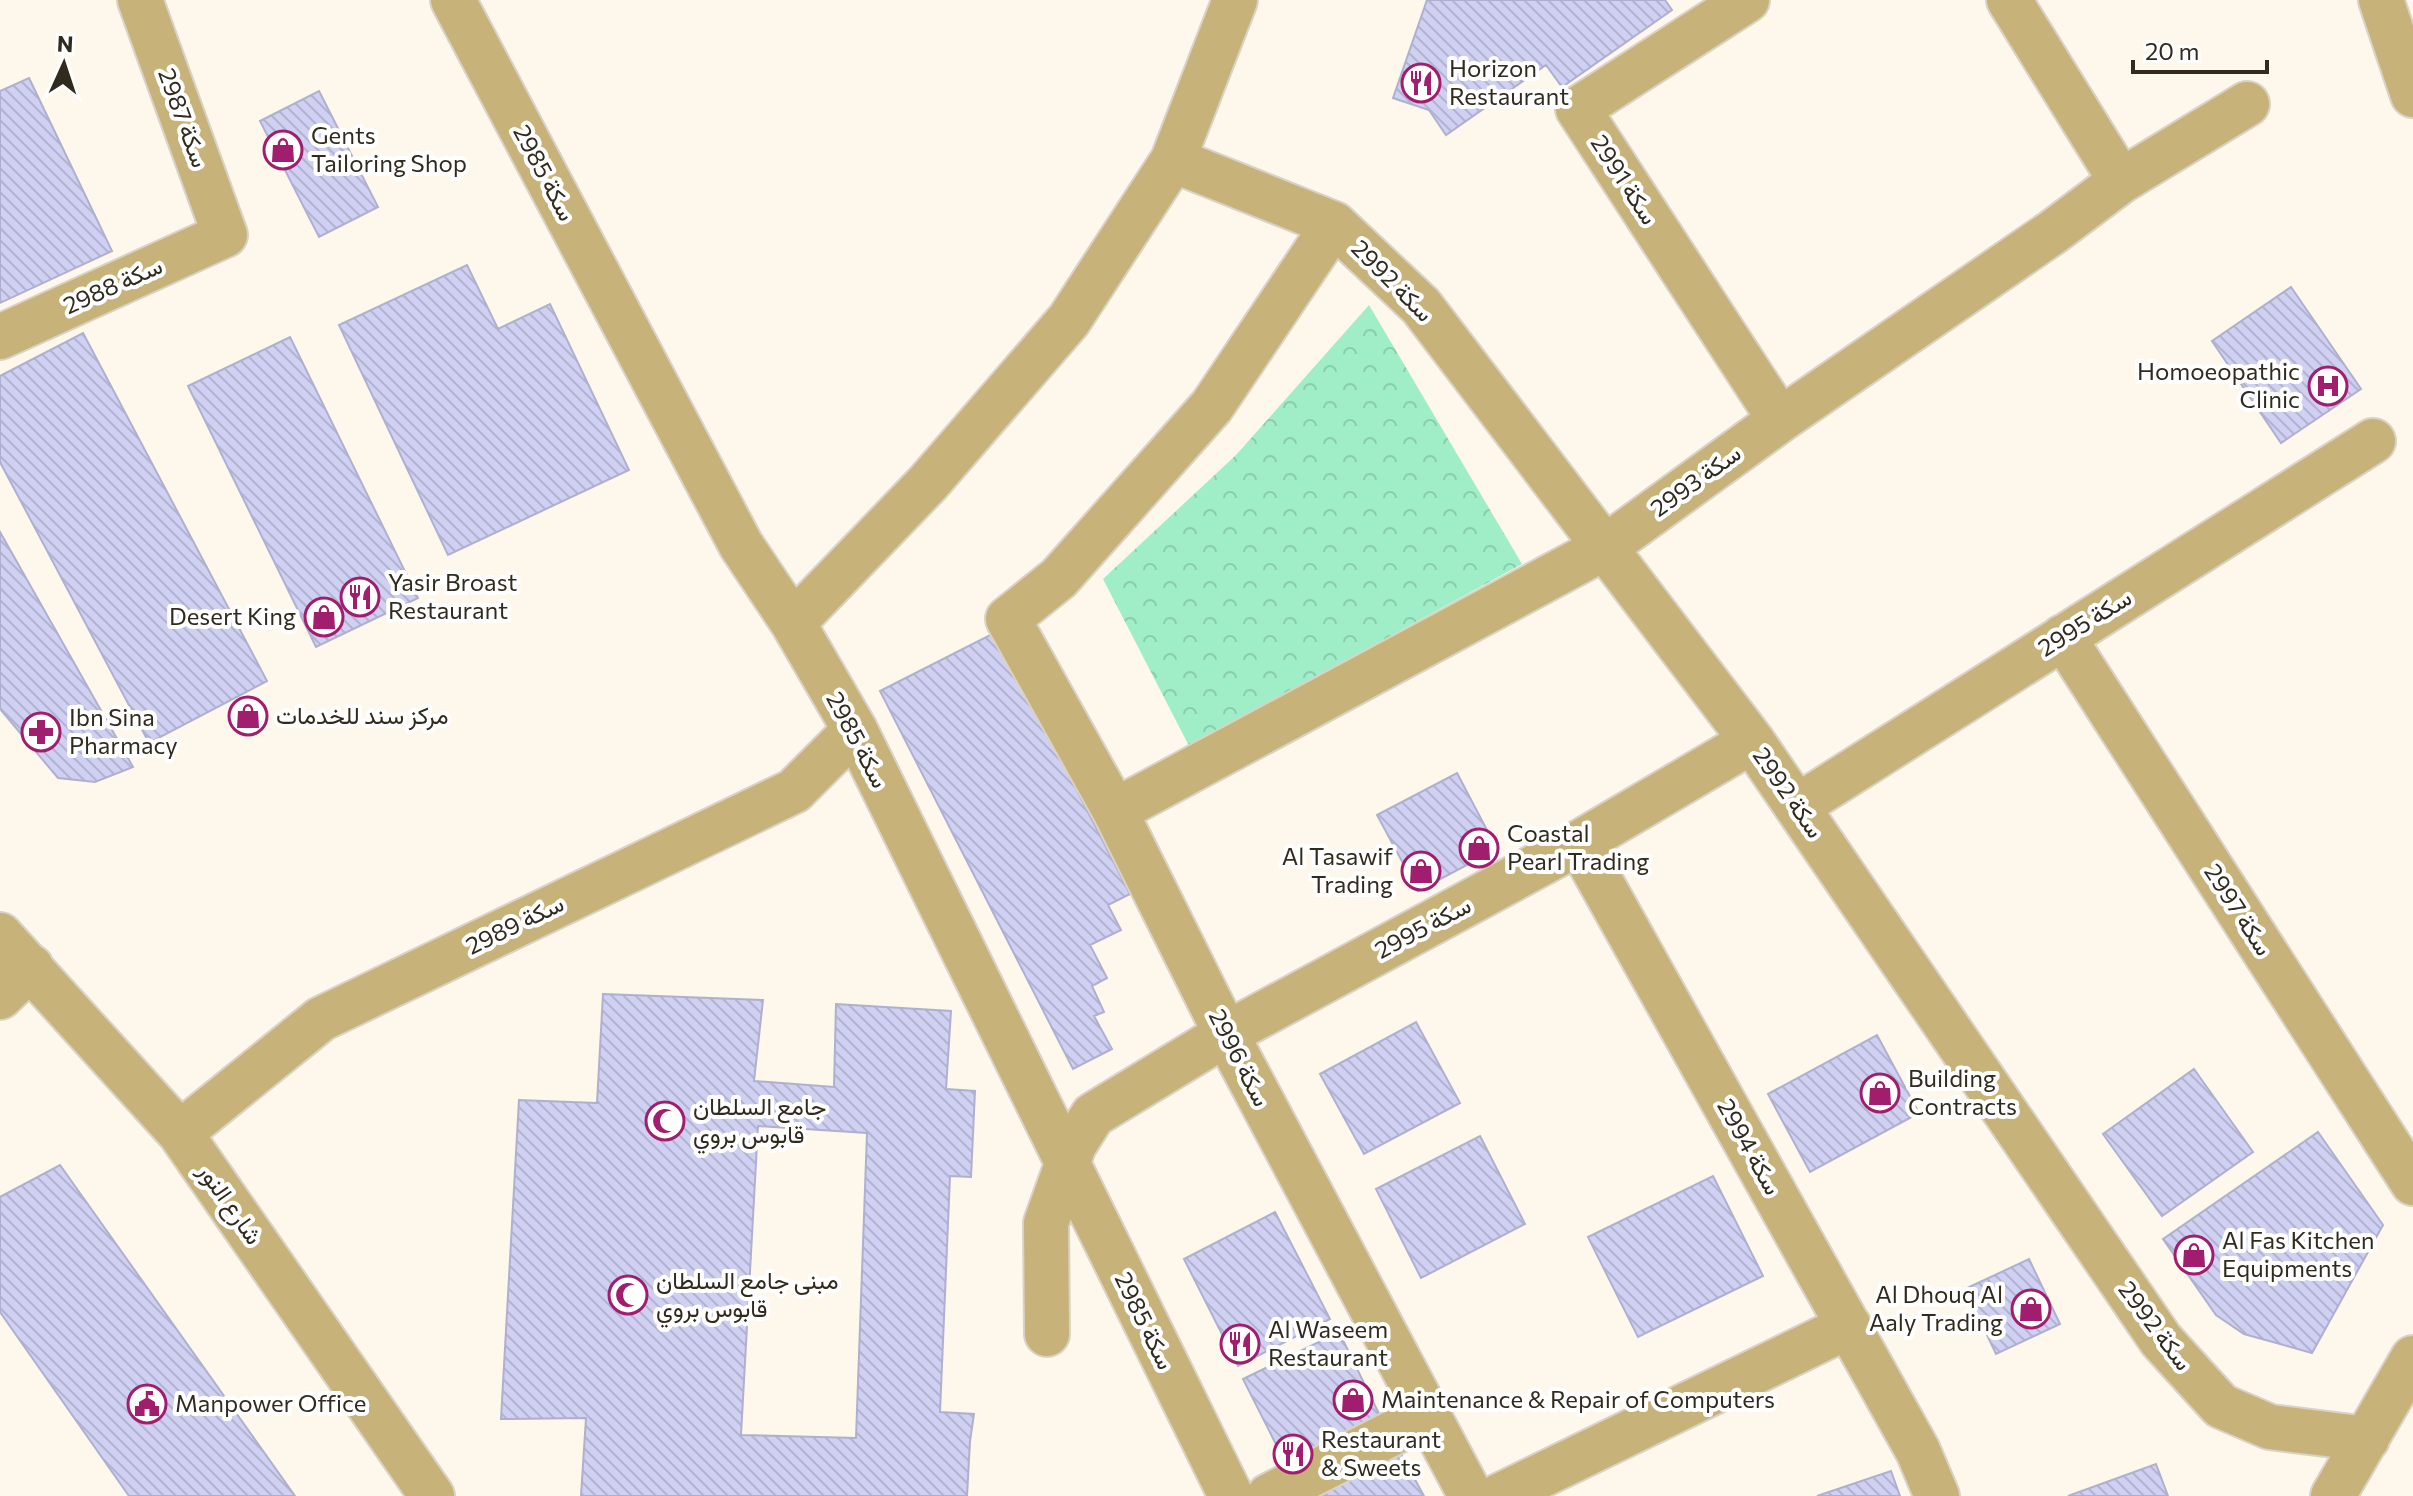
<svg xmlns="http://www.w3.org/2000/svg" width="2413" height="1496" font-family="Commissioner,Vazirmatn,sans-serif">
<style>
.park{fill:url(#park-crowns)}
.building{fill:url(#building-back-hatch);stroke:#afb0cf;stroke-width:2;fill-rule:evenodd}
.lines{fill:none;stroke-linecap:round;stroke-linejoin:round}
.minor-casing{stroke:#d9d2c6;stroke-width:48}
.minor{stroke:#c7b379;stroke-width:44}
.labels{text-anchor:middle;stroke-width:8;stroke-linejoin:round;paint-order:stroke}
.poi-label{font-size:24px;fill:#312b1f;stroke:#fff;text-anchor:start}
.street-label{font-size:24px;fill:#312b1f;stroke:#fff}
</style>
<defs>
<pattern id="park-crowns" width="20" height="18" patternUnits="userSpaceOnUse" patternTransform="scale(2)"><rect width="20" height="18" fill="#a0eec8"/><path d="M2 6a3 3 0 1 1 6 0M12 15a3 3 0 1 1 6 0" fill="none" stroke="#8accab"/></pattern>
<pattern id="building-back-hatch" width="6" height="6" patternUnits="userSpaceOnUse" patternTransform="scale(2)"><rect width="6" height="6" fill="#cfd0f2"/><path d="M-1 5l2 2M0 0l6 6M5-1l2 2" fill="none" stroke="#b2b3cf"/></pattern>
</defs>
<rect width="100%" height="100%" fill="#fef7eb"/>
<path class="park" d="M1369 305 1522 564 1189 746 1103 579 1236 455Z"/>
<path class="building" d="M1427 0H1665L1672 10 1562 87 1546 65 1446 135 1429 110 1393 98Z
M29 78 112 251 0 303V91Z
M319 91 378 207 319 237 260 121Z
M467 265 498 329 550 304 629 470 448 555 339 325Z
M2291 287 2361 389 2281 443 2212 341Z
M83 333 267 681 149 743 0 462V376Z
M290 337 418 598 316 647 188 386Z
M0 532 133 767 95 782 58 778 0 709Z
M996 632 1130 894 1108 905 1121 930 1090 945 1107 978 1092 986 1104 1012 1094 1016 1112 1049 1073 1069 880 691Z
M1457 773 1497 849 1418 891 1377 815Z
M603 994 763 1000 754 1081 834 1087 836 1004 951 1011 946 1089 975 1091 971 1177 950 1176 940 1412 974 1414 970 1441 967 1496H581L586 1418 501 1419 519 1100 597 1103ZM758 1126 867 1133 856 1438 741 1435Z
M1416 1022 1460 1103 1364 1154 1320 1074Z
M1877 1035 1919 1113 1810 1172 1768 1094Z
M2194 1069 2253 1152 2162 1216 2103 1134Z
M2318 1132 2383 1225 2312 1353 2244 1334 2216 1315 2163 1239Z
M1480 1136 1525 1224 1421 1278 1376 1189Z
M60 1165 295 1496H129L0 1312V1197Z
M1713 1176 1763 1276 1638 1337 1588 1237Z
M1275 1212 1330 1319 1238 1366 1184 1259Z
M2029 1259 2060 1324 1996 1354 1965 1289Z
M1339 1332 1386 1428 1291 1474 1243 1379Z
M1396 1445 1424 1496H1302Z
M2156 1464 2168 1496H2068Z
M1891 1471 1900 1496H1817Z"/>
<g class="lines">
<g class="minor-casing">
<path id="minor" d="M453 0 741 545 793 623 855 730 1231 1496
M1747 0 1578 109 1780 420
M2009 0 2121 181
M2381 0 2413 95
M1173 160 1334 224 1421 306 1752 741 2161 1340 2221 1406 2270 1427 2367 1439
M1334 224 1212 406 1059 578 1008 619 1115 811 1226 1034 1471 1496
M0 337 225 235 140 0
M793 623 928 483 1069 320 1173 160 1235 0
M2063 637 2413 1183
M1798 806 2373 441
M1115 811 1604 548 1780 420 2053 232 2121 181 2247 104
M1579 843 1918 1451 1937 1496
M0 935 180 1133 432 1496
M0 997 31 967
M180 1133 321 1019 794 791 855 730
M1047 1334 1046 1223 1074 1145 1093 1115 1226 1034 1579 843 1752 741
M1269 1496 1428 1415
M1499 1496 1849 1326
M2333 1496 2413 1358"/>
</g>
<use href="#minor" class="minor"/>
</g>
<defs>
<g id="restaurant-ring" transform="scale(2)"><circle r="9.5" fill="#fff" stroke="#a11d6d" stroke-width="1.5"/><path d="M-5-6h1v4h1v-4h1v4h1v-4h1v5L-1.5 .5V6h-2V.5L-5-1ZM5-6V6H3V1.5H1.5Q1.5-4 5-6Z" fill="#a11d6d"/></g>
<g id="shop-ring" transform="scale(2)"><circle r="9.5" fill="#fff" stroke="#a11d6d" stroke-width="1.5"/><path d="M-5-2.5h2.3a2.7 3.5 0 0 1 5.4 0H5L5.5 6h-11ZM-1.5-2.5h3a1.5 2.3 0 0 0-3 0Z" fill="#a11d6d"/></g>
<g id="hospital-ring" transform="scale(2)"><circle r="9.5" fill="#fff" stroke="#a11d6d" stroke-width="1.5"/><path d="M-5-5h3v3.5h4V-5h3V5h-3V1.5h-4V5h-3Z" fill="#a11d6d"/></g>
<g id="pharmacy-ring" transform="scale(2)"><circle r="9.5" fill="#fff" stroke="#a11d6d" stroke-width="1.5"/><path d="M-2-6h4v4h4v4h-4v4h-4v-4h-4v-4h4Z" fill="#a11d6d"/></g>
<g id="mosque-ring" transform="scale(2)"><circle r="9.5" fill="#fff" stroke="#a11d6d" stroke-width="1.5"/><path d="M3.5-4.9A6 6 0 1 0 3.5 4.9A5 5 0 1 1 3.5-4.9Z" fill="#a11d6d"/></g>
<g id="civic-ring" transform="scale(2)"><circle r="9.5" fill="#fff" stroke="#a11d6d" stroke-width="1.5"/><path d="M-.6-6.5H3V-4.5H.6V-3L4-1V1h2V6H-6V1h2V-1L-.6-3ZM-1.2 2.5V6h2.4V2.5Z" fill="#a11d6d"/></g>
</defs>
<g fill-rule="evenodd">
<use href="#restaurant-ring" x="1421" y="83"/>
<use href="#shop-ring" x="283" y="150"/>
<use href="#hospital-ring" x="2328" y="386"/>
<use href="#restaurant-ring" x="360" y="597"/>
<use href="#shop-ring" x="324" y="617"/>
<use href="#shop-ring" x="248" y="716"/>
<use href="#pharmacy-ring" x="41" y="732"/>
<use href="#shop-ring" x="1479" y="848"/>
<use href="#shop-ring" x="1421" y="871"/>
<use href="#shop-ring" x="1880" y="1093"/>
<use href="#mosque-ring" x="665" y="1121"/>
<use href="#shop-ring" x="2194" y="1255"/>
<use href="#mosque-ring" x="628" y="1295"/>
<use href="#shop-ring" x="2031" y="1309"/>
<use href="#restaurant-ring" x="1240" y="1344"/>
<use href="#shop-ring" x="1353" y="1400"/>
<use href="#civic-ring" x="147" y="1404"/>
<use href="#restaurant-ring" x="1293" y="1454"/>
</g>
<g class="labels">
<g class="poi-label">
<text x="1449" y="77">Horizon<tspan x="1449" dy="28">Restaurant</tspan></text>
<text x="311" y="144">Gents<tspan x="311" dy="28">Tailoring Shop</tspan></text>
<text x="2300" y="380" text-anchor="end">Homoeopathic<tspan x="2300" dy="28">Clinic</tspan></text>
<text x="388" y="591">Yasir Broast<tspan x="388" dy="28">Restaurant</tspan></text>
<text x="296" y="625" text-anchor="end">Desert King</text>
<text x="276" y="724">مركز سند للخدمات</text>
<text x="69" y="726">Ibn Sina<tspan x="69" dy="28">Pharmacy</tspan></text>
<text x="1507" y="842">Coastal<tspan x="1507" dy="28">Pearl Trading</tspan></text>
<text x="1393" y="865" text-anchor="end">Al Tasawif<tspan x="1393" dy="28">Trading</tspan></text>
<text x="1908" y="1087">Building<tspan x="1908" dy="28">Contracts</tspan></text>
<text x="693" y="1115">جامع السلطان<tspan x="693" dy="28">قابوس بروي</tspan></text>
<text x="2222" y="1249">Al Fas Kitchen<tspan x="2222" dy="28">Equipments</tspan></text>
<text x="656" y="1289">مبنى جامع السلطان<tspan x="656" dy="28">قابوس بروي</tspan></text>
<text x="2003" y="1303" text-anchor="end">Al Dhouq Al<tspan x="2003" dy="28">Aaly Trading</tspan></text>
<text x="1268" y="1338">Al Waseem<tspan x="1268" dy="28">Restaurant</tspan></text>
<text x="1381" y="1408">Maintenance &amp; Repair of Computers</text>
<text x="175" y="1412">Manpower Office</text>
<text x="1321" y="1448">Restaurant<tspan x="1321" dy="28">&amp; Sweets</tspan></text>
</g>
<g class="street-label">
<text transform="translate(183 118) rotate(70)" y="8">سكة 2987</text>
<text transform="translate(544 173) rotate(62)" y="8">سكة 2985</text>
<text transform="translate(1624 180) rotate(57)" y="8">سكة 2991</text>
<text transform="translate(1392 281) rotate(45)" y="8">سكة 2992</text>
<text transform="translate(113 286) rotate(-24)" y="8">سكة 2988</text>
<text transform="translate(1696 481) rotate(-36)" y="8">سكة 2993</text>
<text transform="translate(2085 623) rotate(-32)" y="8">سكة 2995</text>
<text transform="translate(857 740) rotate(62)" y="8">سكة 2985</text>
<text transform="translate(1788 793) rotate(55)" y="8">سكة 2992</text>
<text transform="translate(2238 910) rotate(57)" y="8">سكة 2997</text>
<text transform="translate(515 925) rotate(-26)" y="8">سكة 2989</text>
<text transform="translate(1423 928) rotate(-28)" y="8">سكة 2995</text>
<text transform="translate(1239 1058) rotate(63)" y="8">سكة 2996</text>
<text transform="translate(1749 1147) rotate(61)" y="8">سكة 2994</text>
<text transform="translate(230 1204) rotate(55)" y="8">شارع النور</text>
<text transform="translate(1144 1321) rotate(64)" y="8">سكة 2985</text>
<text transform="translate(2155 1326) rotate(53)" y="8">سكة 2992</text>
</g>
</g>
<g transform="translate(64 64) rotate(3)" stroke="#ffffff" stroke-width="6" paint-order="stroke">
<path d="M0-6L14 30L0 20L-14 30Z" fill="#312b1f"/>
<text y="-12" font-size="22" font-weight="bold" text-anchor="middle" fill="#312b1f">N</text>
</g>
<path d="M2133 60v12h134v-12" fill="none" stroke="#312b1f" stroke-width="4"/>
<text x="2145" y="60" font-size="24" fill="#312b1f" stroke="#ffffff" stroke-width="6" paint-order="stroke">20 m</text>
</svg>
